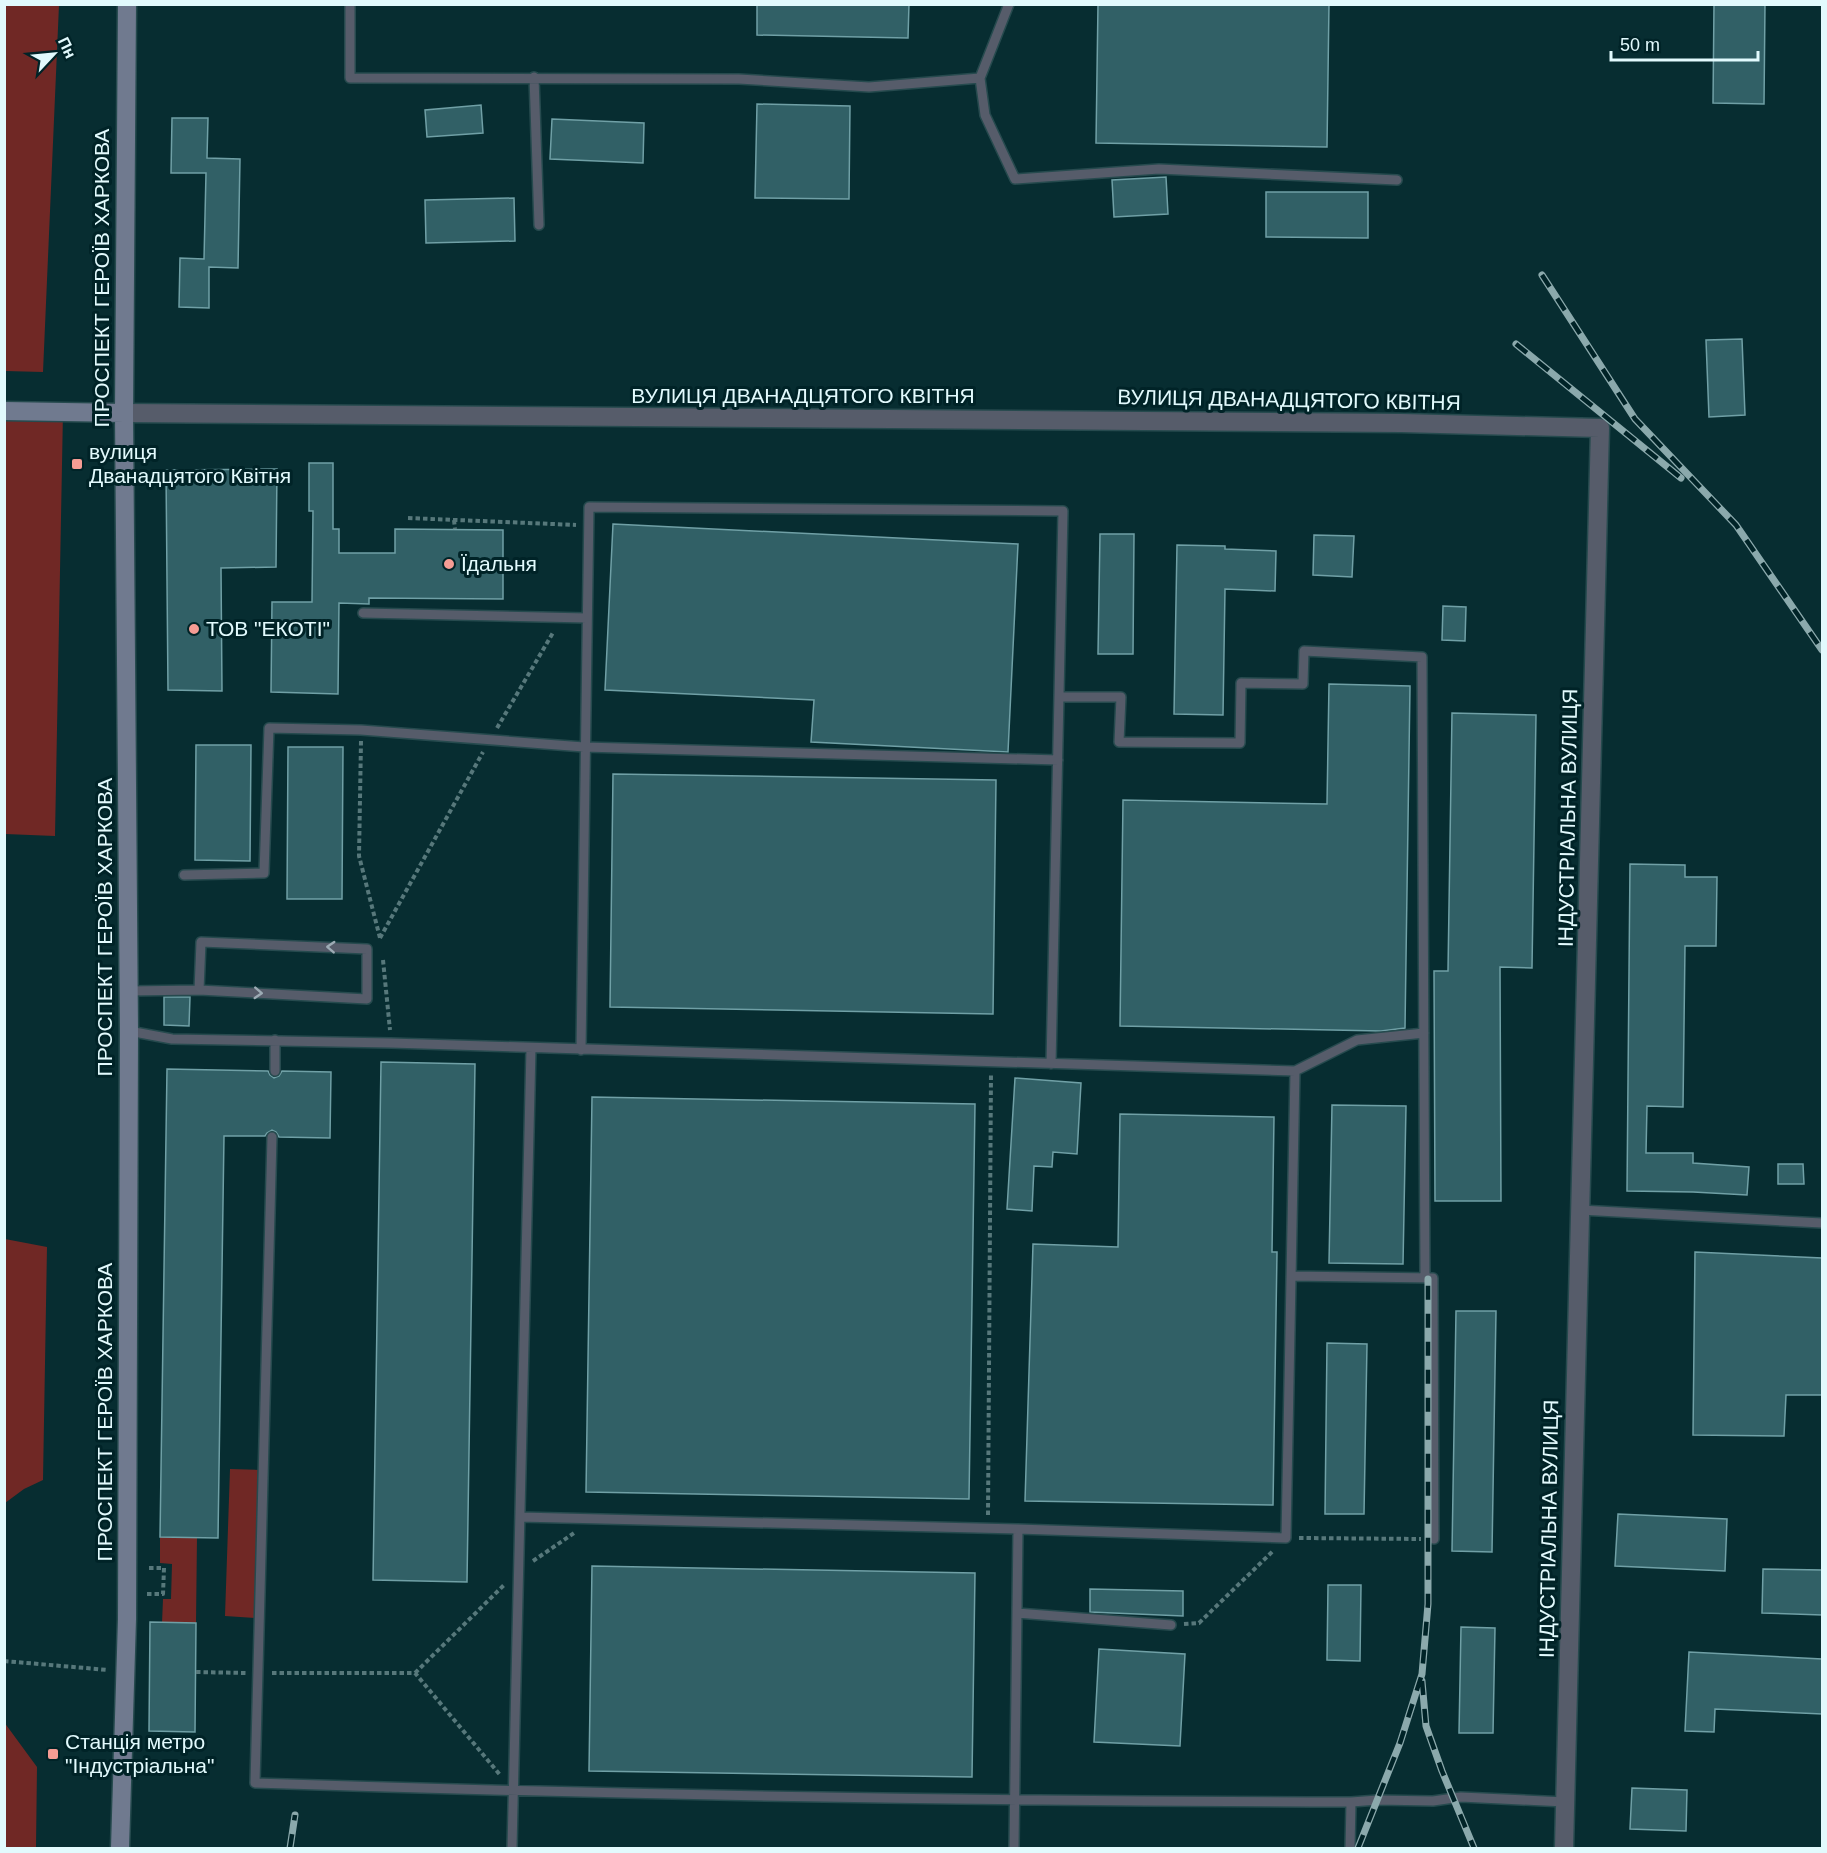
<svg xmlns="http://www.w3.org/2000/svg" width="1827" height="1853" font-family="Helvetica,sans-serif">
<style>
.green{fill:#702825}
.building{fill:#316066;stroke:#70a0a6;stroke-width:1.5}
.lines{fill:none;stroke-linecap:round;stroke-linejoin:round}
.lane-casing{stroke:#264a4e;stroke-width:12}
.street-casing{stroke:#264a4e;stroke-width:21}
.secondary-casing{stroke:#264a4e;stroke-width:21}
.path{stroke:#57787b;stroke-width:4;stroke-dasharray:4.5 3;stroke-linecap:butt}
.lane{stroke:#565c6a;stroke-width:9}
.street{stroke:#565c6a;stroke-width:18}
.secondary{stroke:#707a8f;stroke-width:18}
.rail-casing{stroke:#8ba9ac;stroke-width:7}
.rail{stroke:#002327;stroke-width:4.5;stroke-dasharray:14;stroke-linecap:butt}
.oneway{stroke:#9cabb4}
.poi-dot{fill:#f59c94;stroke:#002327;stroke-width:2}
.labels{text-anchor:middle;stroke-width:6;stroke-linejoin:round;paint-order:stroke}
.street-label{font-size:21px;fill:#e2fafd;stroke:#002327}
.poi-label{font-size:21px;fill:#e2fafd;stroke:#002327;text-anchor:start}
</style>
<rect width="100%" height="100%" fill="#072d31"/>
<path class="green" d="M5 4 59 5 43 372 5 371Z
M5 411 63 412 55 836 5 834Z
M5 1239 47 1247 43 1480 24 1489 5 1503Z
M230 1469 260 1470 255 1618 225 1616Z
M160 1537H197L196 1623H162L163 1599H171L172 1564 160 1563Z
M4 1722 37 1767 36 1848H5Z"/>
<path class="building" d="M757 4H909L908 38 757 35Z
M1098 4H1329L1327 147 1096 143Z
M1714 4H1765L1764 104 1713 103Z
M757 104 850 106 849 199 755 198Z
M481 105 483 133 427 137 425 110Z
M172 118H208L207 158 240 159 238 268 209 267V308L179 307 180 258 204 259 206 173H171Z
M552 119 644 123 643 163 550 159Z
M1166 177 1168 214 1114 217 1112 180Z
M1266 192H1368V238L1266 237Z
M514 198 515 241 426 243 425 200Z
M1742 339 1745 415 1709 417 1706 340Z
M309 463H333V529H339V553H395V529L503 530V599L369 598V604L339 603 338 694 271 692 272 602H312L313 511H309Z
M277 469 276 567 221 568 222 691 168 690 166 470Z
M613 524 1018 544 1008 752 811 742 814 700 605 690Z
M1100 534H1134L1133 654H1098Z
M1314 535 1354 536 1352 577 1313 575Z
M1177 545 1225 546V549L1276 551 1275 591 1225 589 1223 715 1174 714Z
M1443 606 1466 607 1465 641 1442 640Z
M1329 684 1410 686 1405 1028 1381 1031 1120 1026 1123 800 1327 804Z
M1452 713 1536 715 1532 968 1500 967 1501 1201H1435L1434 971H1448Z
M196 745H251L250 861 195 860Z
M288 747H343L342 899H287Z
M613 774 996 780 993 1014 610 1007Z
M1630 864 1685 865V877H1717L1716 946H1685L1683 1107 1647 1106 1646 1153H1693V1163L1749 1167 1747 1195 1693 1192 1627 1191Z
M164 997H190L189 1026 164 1025Z
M381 1062 475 1064 467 1582 373 1580Z
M167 1069 268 1071 270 1075 274 1078 279 1076 282 1071 331 1072 330 1138 279 1137 276 1132 272 1130 267 1133 265 1136H224L218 1538 160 1537Z
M1015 1078 1081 1083 1077 1154 1053 1152 1052 1167 1034 1166 1032 1211 1007 1209Z
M592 1097 975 1104 969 1499 586 1492Z
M1332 1105 1406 1106 1403 1264 1329 1263Z
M1120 1114 1274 1117 1272 1252H1277L1273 1505 1025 1501 1033 1244 1118 1247Z
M1778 1164H1803L1804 1184H1778Z
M1695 1252 1822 1258V1395H1786L1784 1436 1693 1435Z
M1456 1311H1496L1492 1552 1452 1551Z
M1327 1343 1367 1344 1364 1514H1325Z
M1618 1514 1727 1519 1725 1571 1615 1566Z
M592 1566 975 1573 972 1777 589 1771Z
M1763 1569 1822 1570V1615L1762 1613Z
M1328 1585H1361L1360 1661 1327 1660Z
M1090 1589 1183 1591V1616L1090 1612Z
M150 1622 196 1623 195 1732 149 1731Z
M1461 1627 1495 1628 1493 1733H1459Z
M1099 1649 1185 1654 1180 1746 1094 1742Z
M1689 1652 1822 1659V1714L1715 1709 1714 1732 1685 1731Z
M1632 1788 1687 1790 1686 1831 1630 1829Z"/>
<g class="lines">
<g class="lane-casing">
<path id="lane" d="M350 4V78L739 79 869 87 980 78
M1009 4 980 78 985 115 1015 179 1159 169 1397 180
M534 77 539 225
M363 613 587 618
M1059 697H1121L1119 742 1240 743 1241 683 1303 684 1304 651 1422 657 1425 1278
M184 875 264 873 269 728 361 730 584 747 1058 760
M128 991 199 990 367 999V949L201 942 199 990
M129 1031 172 1039 391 1043 1295 1071 1286 1538 1018 1529 1014 1848
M581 1050 589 507 1063 511 1051 1064
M275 1071V1040
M1295 1071 1357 1040 1424 1033
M272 1137 255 1783C620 1795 985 1801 1351 1802L1350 1848
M1580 1210 1822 1223
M1291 1276 1433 1278 1434 1539
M520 1517 1018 1529
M1017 1613 1171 1625
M1351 1802 1378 1800 1433 1801 1461 1797 1565 1802
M512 1848 531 1048"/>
</g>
<g class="street-casing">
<path id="street" d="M124 413 1401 423 1600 428 1564 1848"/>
</g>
<g class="secondary-casing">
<path id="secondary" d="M4 411 124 413
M120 1848 127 1619 129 1031 124 413 127 4"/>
</g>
<path class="path" d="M408 518 576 525
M454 520 455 529
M497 728 554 631
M361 741 359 856 380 938
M380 938 483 752
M383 960 390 1030
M988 1515 991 1073
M1299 1538 1421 1539
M533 1561 574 1533
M147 1594H163L164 1568H148
M1184 1624 1199 1623 1273 1551
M4 1661 108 1670
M196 1672 246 1673
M272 1673H415L501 1776
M415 1673 504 1585"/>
<use href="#lane" class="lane"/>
<use href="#street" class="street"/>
<use href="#secondary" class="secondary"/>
<g class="rail-casing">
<path id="rail" d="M1542 275 1635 419 1736 525 1822 650
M1516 344 1681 478
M1422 1681 1426 1726 1442 1771 1474 1848
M290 1848 295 1815
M1358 1848 1400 1743 1422 1674 1428 1604V1279"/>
</g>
<use href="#rail" class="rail"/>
</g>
<defs><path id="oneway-chevron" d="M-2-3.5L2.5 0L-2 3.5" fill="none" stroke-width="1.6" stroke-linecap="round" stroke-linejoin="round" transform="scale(1.5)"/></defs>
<g class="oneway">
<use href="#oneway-chevron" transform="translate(331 947) rotate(-177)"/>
<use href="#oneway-chevron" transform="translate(258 993) rotate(3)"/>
</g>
<g class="poi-dot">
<rect x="71" y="458" width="12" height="12" rx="3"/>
<circle cx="449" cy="564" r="6"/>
<circle cx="194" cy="629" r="6"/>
<rect x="47" y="1748" width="12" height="12" rx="3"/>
</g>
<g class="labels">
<g class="street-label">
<text transform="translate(102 278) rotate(-90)" y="7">ПРОСПЕКТ ГЕРОЇВ ХАРКОВА</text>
<text x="803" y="403">ВУЛИЦЯ ДВАНАДЦЯТОГО КВІТНЯ</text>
<text transform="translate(1289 400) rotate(1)" y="7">ВУЛИЦЯ ДВАНАДЦЯТОГО КВІТНЯ</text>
<text transform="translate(1568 818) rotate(-89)" y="7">ІНДУСТРІАЛЬНА ВУЛИЦЯ</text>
<text transform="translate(105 927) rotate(-90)" y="7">ПРОСПЕКТ ГЕРОЇВ ХАРКОВА</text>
<text transform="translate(105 1412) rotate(-90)" y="7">ПРОСПЕКТ ГЕРОЇВ ХАРКОВА</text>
<text transform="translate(1549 1529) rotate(-89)" y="7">ІНДУСТРІАЛЬНА ВУЛИЦЯ</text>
</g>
<g class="poi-label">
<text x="89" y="459">вулиця<tspan x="89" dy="24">Дванадцятого Квітня</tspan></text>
<text x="461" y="571">Їдальня</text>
<text x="206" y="636">ТОВ "ЕКОТI"</text>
<text x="65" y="1749">Станція метро<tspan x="65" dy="24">"Індустріальна"</tspan></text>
</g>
</g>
<rect width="1827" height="1853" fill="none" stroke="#e2fafd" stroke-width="12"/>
<g transform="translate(54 54) rotate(64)" stroke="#002327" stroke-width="4.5" paint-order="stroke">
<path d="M0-4.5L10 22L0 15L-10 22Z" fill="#e2fafd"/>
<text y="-9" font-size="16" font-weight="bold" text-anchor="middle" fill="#e2fafd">Пн</text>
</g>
<path d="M1611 51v9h147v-9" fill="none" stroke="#e2fafd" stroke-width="3"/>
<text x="1620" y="51" font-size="18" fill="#e2fafd" stroke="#002327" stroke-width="4.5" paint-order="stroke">50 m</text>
</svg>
